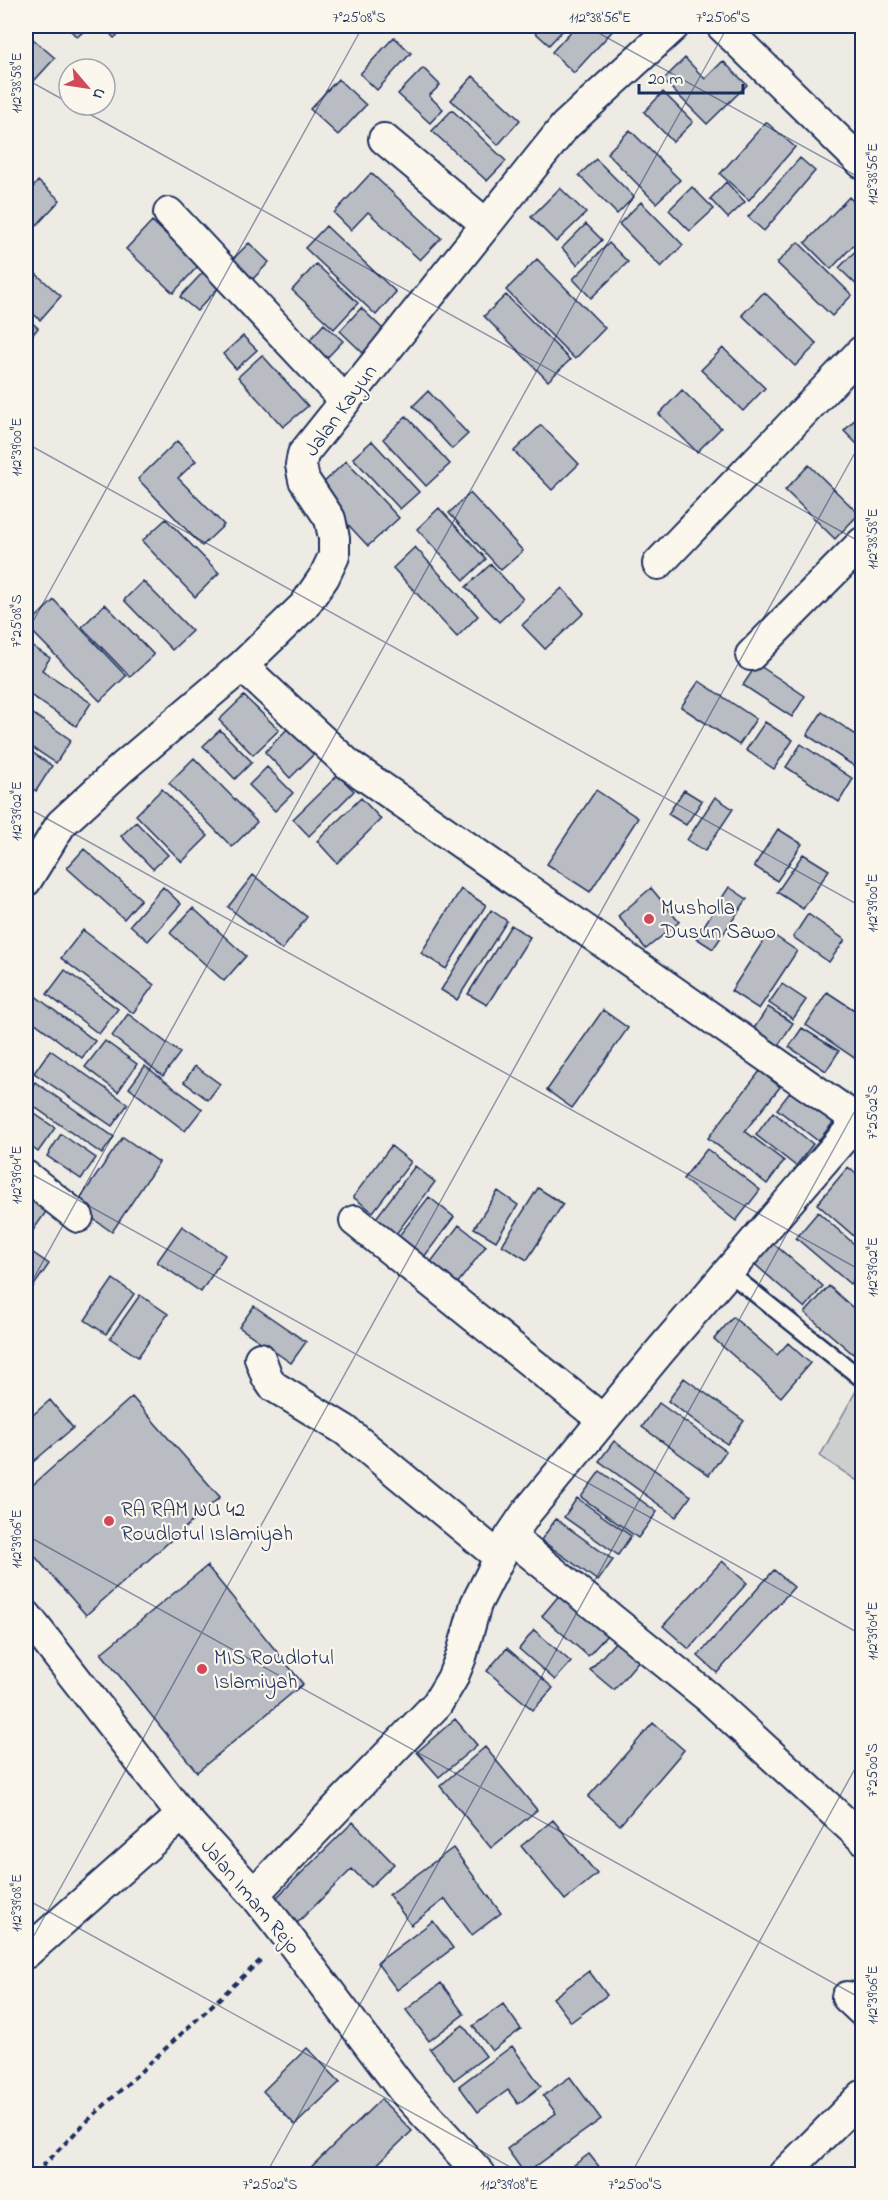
<svg xmlns="http://www.w3.org/2000/svg" width="888" height="2200" font-family="'Indie Flower',sans-serif">
<style>
.green{fill:#cecfcf;stroke:#747f96;stroke-width:1.5}
.building{fill:#b9bcc3;stroke:#1b2f5e;stroke-width:1.5}
.lines{fill:none;stroke-linecap:round;stroke-linejoin:round}
.service-casing{stroke:#1b2f5e;stroke-width:20}
.minor-casing{stroke:#1b2f5e;stroke-width:34}
.path{stroke:#1b2f5e;stroke-width:4;stroke-dasharray:6 4.5;stroke-linecap:butt}
.service{stroke:#fbf7ec;stroke-width:15}
.minor{stroke:#fbf7ec;stroke-width:30}
.ticks{fill:none;stroke:#1b2f5e;stroke-width:1.5;stroke-opacity:0.45}
.poi-dot{fill:#d1495b;stroke:#fbf7ec;stroke-width:2}
.labels{text-anchor:middle;stroke-width:4.5;stroke-linejoin:round;paint-order:stroke}
.street-label{font-size:21px;fill:#1b2f5e;stroke:#fbf7ec}
.poi-label{font-size:21px;fill:#1b2f5e;stroke:#fbf7ec;text-anchor:start}
.neatline{fill:none;stroke:#1b2f5e;stroke-width:2}
.ticks-label{font-size:15px;text-anchor:middle;fill:#1b2f5e}
</style>
<rect width="100%" height="100%" fill="#eeebe4"/>
<filter id="ink" filterUnits="userSpaceOnUse"><feTurbulence type="fractalNoise" baseFrequency=".0167" numOctaves="2"/><feDisplacementMap in="SourceGraphic" scale="12" xChannelSelector="R" yChannelSelector="G"/><feConvolveMatrix kernelMatrix="1 2 1 2 8 2 1 2 1" color-interpolation-filters="sRGB"/></filter>
<g filter="url(#ink)">
<path class="green" d="M862 1380V1484L820 1456Z"/>
<path class="building" d="M66 26H90L77 37Z
M103 26H128L114 38Z
M528 26H567L549 45Z
M576 26H617L574 73 552 52Z
M26 33 55 58 34 81 26 74Z
M394 37 411 53 377 90 360 74Z
M685 58 705 79 723 61 747 85 707 124 663 80Z
M423 68 440 85 429 96 443 109 430 123 398 94Z
M473 76 520 120 498 145 451 100Z
M338 79 366 105 338 135 310 109Z
M663 92 693 122 673 142 644 112Z
M452 110 506 161 487 181 432 131Z
M766 122 795 147 749 200 720 174Z
M630 130 680 180 656 203 607 153Z
M800 158 815 171 764 231 748 217Z
M596 159 634 197 617 214 579 175Z
M371 173 441 238 420 260 368 212 351 230 334 213Z
M38 181 60 200 37 225 26 215V196Z
M726 182 745 202 728 218 710 199Z
M692 187 714 209 690 231 669 210Z
M560 188 586 213 556 242 531 217Z
M849 197 862 210V236L831 269 805 243Z
M641 202 683 245 661 267 619 224Z
M152 221 199 265 173 293 126 249Z
M586 224 602 240 577 265 562 248Z
M326 226 396 292 376 315 305 248Z
M798 242 852 295 832 316 777 263Z
M249 243 269 262 252 280 231 261Z
M609 243 628 262 591 298 573 279Z
M862 244V290L839 268Z
M537 259 605 328 575 359 506 290Z
M316 264 358 303 334 329 292 290Z
M26 265 61 296 40 320 26 307Z
M205 270 221 285 197 311 180 297Z
M764 292 817 344 795 366 742 315Z
M506 295 570 360 548 381 484 316Z
M361 308 384 330 363 353 340 331Z
M26 317 38 328 26 343Z
M324 324 343 341 322 363 304 346Z
M243 336 257 350 236 369 223 354Z
M723 348 765 388 743 411 701 370Z
M262 355 308 406 283 427 238 377Z
M682 390 721 428 697 452 659 414Z
M428 391 468 434 452 449 413 406Z
M862 412V449L844 431Z
M406 416 450 464 426 486 383 439Z
M541 425 579 464 552 490 514 451Z
M177 441 196 461 178 478 224 525 202 546 138 479Z
M372 441 419 492 400 509 353 458Z
M346 461 399 518 368 546 316 490Z
M809 465 859 514 835 539 785 490Z
M470 493 523 551 501 570 449 513Z
M439 508 486 559 464 580 417 529Z
M166 519 219 573 195 597 142 541Z
M415 547 478 616 457 637 393 568Z
M491 564 523 599 499 622 466 587Z
M143 581 192 631 172 650 124 600Z
M562 588 584 613 545 649 522 625Z
M54 600 126 676 100 701 27 626Z
M105 604 154 655 130 677 82 627Z
M26 642 50 658 42 670 91 703 76 726 26 692Z
M757 664 805 696 792 717 743 685Z
M699 681 756 719 739 745 681 707Z
M244 696 279 730 253 755 219 720Z
M26 709 71 740 56 763 26 743Z
M822 712 862 739V766L860 770 807 735Z
M765 722 793 740 774 769 746 750Z
M292 724 318 750 290 778 265 752Z
M220 730 252 762 235 779 203 746Z
M801 744 853 779 839 802 786 767Z
M26 748 52 766 36 791 26 784Z
M194 758 257 822 232 847 169 783Z
M267 767 293 793 275 811 249 785Z
M338 775 354 791 309 836 293 819Z
M162 789 208 836 182 862 136 815Z
M596 790 638 818 590 892 547 864Z
M684 790 702 801 686 825 668 814Z
M715 797 733 809 705 851 687 840Z
M361 798 381 819 337 863 317 841Z
M136 822 168 855 153 869 121 836Z
M778 829 802 844 777 881 754 866Z
M84 849 141 899 124 919 67 868Z
M803 854 829 870 803 909 777 892Z
M253 875 307 917 282 950 228 907Z
M163 887 181 904 148 941 130 925Z
M729 887 747 899 713 949 696 938Z
M651 888 679 922 646 949 618 916Z
M461 889 486 905 446 969 421 953Z
M193 908 246 956 224 981 170 933Z
M491 910 507 921 457 1000 441 990Z
M808 914 845 940 829 962 793 937Z
M511 925 530 937 487 1005 468 994Z
M83 930 154 985 133 1013 61 958Z
M769 932 797 951 759 1009 731 991Z
M65 970 118 1009 99 1034 47 994Z
M782 984 806 1000 793 1019 769 1003Z
M30 992 95 1041 82 1058 26 1016V998Z
M827 992 862 1015V1063L806 1025Z
M768 1007 793 1023 772 1055 747 1039Z
M603 1010 628 1028 572 1108 547 1090Z
M128 1014 180 1053 163 1076 112 1036Z
M802 1028 839 1051 826 1071 789 1047Z
M105 1041 137 1064 118 1092 85 1067Z
M50 1050 128 1104 112 1126 34 1073Z
M145 1066 202 1109 185 1131 129 1088Z
M195 1066 220 1084 208 1100 184 1082Z
M760 1071 780 1087 745 1131 784 1161 767 1184 708 1138Z
M35 1082 114 1137 102 1154 26 1101V1096Z
M795 1086 837 1118 818 1141 777 1109Z
M26 1108 55 1128 38 1152 26 1143Z
M773 1112 813 1144 796 1166 756 1135Z
M61 1134 96 1158 81 1179 47 1156Z
M123 1137 159 1162 112 1232 75 1206Z
M391 1146 411 1162 373 1212 353 1197Z
M707 1149 760 1190 736 1221 683 1179Z
M415 1166 435 1182 396 1234 376 1218Z
M848 1167 862 1179V1243L817 1204Z
M538 1188 563 1204 527 1260 502 1245Z
M26 1190 50 1206 32 1232 26 1227Z
M498 1191 518 1205 496 1241 474 1228Z
M429 1197 454 1217 424 1257 398 1237Z
M818 1212 862 1251V1270L850 1284 796 1238Z
M459 1225 486 1246 454 1288 427 1267Z
M182 1226 225 1255 201 1292 157 1262Z
M768 1239 823 1286 805 1308 750 1260Z
M26 1248 49 1264 33 1287 26 1281Z
M113 1279 134 1294 106 1334 85 1320Z
M829 1286 862 1316V1342L853 1354 805 1313Z
M140 1295 168 1314 138 1357 110 1338Z
M254 1306 306 1342 291 1363 239 1327Z
M733 1317 777 1355 788 1343 810 1363 781 1397 714 1339Z
M684 1378 744 1421 727 1444 668 1401Z
M132 1397 220 1497 86 1615 26 1546V1491Z
M50 1400 73 1428 26 1468V1421Z
M659 1403 726 1451 709 1475 642 1427Z
M614 1441 691 1496 676 1517 599 1461Z
M600 1471 657 1512 638 1538 581 1497Z
M577 1498 631 1536 618 1555 564 1517Z
M556 1519 613 1560 598 1581 541 1540Z
M722 1561 747 1583 689 1649 663 1626Z
M207 1566 303 1684 197 1772 101 1653Z
M774 1570 794 1587 717 1673 698 1656Z
M561 1593 608 1634 588 1656 542 1616Z
M534 1630 571 1662 555 1680 519 1649Z
M619 1638 641 1658 614 1690 590 1670Z
M507 1648 553 1688 533 1710 487 1671Z
M455 1719 477 1745 439 1777 417 1752Z
M653 1723 684 1750 620 1825 588 1797Z
M485 1747 537 1810 491 1848 440 1786Z
M553 1820 597 1874 565 1900 521 1846Z
M353 1822 394 1864 370 1887 352 1869 294 1926 271 1903Z
M453 1848 501 1913 472 1935 445 1899 411 1925 389 1895Z
M433 1921 453 1948 397 1990 377 1963Z
M589 1971 607 1995 571 2022 553 1998Z
M441 1983 464 2014 429 2041 406 2010Z
M503 2004 521 2029 492 2051 473 2026Z
M463 2025 486 2056 454 2080 430 2049Z
M512 2046 541 2086 518 2104 508 2090 478 2112 459 2086Z
M307 2048 340 2082 295 2125 263 2091Z
M570 2077 601 2119 525 2174 507 2149 556 2113 543 2096Z
M381 2099 412 2131 367 2174H304Z
M589 2154 605 2174H562Z"/>
<g class="lines">
<g class="service-casing">
<path id="service" d="M728 1272 862 1379"/>
</g>
<g class="minor-casing">
<path id="minor" d="M722 26 862 163
M384 139 486 224
M169 213 345 401
M658 564 862 351
M751 655 862 543
M242 666 348 764 859 1121
M26 881 61 824 123 767 242 666 304 606 324 577 334 556V538L330 519 304 480 301 465 303 454 565 126 674 26
M26 1176 78 1217
M355 1221 603 1420
M260 1358 267 1377 273 1386 345 1430 499 1557
M510 1537 708 1697 862 1838
M26 1615 182 1815 254 1894 287 1936 403 2090 480 2174
M254 1894 437 1704 452 1679 461 1657 476 1604 510 1537 527 1512 661 1350 862 1116
M26 1953 182 1815
M847 1997 862 2011
M784 2174 862 2096"/>
</g>
<path class="path" d="M35 2174 82 2126 263 1958"/>
<use href="#service" class="service"/>
<use href="#minor" class="minor"/>
</g>
</g>
<path class="ticks" d="M586 26 862 179M26 79 69 103M73 105 862 543M26 443 862 907M26 634 363 26M26 807 862 1271M26 1171 862 1635M26 1292 728 26M26 1535 862 1999M26 1899 523 2174M26 1950 862 440M266 2174 862 1098M631 2174 862 1756"/>
<g class="poi-dot">
<circle cx="649" cy="919" r="6"/>
<circle cx="109" cy="1521" r="6"/>
<circle cx="202" cy="1669" r="6"/>
</g>
<g class="labels">
<g class="street-label">
<text transform="translate(340 410) rotate(-54)" y="7">Jalan Kayun</text>
<text transform="translate(251 1896) rotate(50)" y="7">Jalan Imam Rejo</text>
</g>
<g class="poi-label">
<text x="661" y="914">Musholla<tspan x="661" dy="24">Dusun Sawo</tspan></text>
<text x="121" y="1516">RA RAM NU 42<tspan x="121" dy="24">Roudlotul Islamiyah</tspan></text>
<text x="214" y="1664">MIS Roudlotul<tspan x="214" dy="24">Islamiyah</tspan></text>
</g>
</g>
<rect width="888" height="2200" fill="none" stroke="#fbf7ec" stroke-width="66"/>
<g transform="translate(87 87) rotate(119)"><circle r="28" fill="#fbf7ec" stroke="#a1a7b3" stroke-width="1.5"/>
<path d="M0-4.5L10 22L0 15L-10 22Z" fill="#d1495b"/>
<text y="-9" font-size="16" font-weight="bold" text-anchor="middle" fill="#1b2f5e">U</text>
</g>
<path d="M639 84v9h104v-9" fill="none" stroke="#1b2f5e" stroke-width="3"/>
<text x="648" y="84" font-size="18" fill="#1b2f5e" stroke="#fbf7ec" stroke-width="4.5" paint-order="stroke">20 m</text>
<rect x="33" y="33" width="822" height="2134" class="neatline"/>
<g class="ticks-label">
<text x="359" y="22">7°25'08"S</text>
<text x="600" y="22">112°38'56"E</text>
<text x="723" y="22">7°25'06"S</text>
<text transform="translate(16 83) rotate(-90)" y="5">112°38'58"E</text>
<text transform="translate(872 174) rotate(-90)" y="5">112°38'56"E</text>
<text transform="translate(16 447) rotate(-90)" y="5">112°39'00"E</text>
<text transform="translate(872 539) rotate(-90)" y="5">112°38'58"E</text>
<text transform="translate(16 621) rotate(-90)" y="5">7°25'08"S</text>
<text transform="translate(16 811) rotate(-90)" y="5">112°39'02"E</text>
<text transform="translate(872 903) rotate(-90)" y="5">112°39'00"E</text>
<text transform="translate(872 1112) rotate(-90)" y="5">7°25'02"S</text>
<text transform="translate(16 1175) rotate(-90)" y="5">112°39'04"E</text>
<text transform="translate(872 1267) rotate(-90)" y="5">112°39'02"E</text>
<text transform="translate(16 1539) rotate(-90)" y="5">112°39'06"E</text>
<text transform="translate(872 1631) rotate(-90)" y="5">112°39'04"E</text>
<text transform="translate(872 1770) rotate(-90)" y="5">7°25'00"S</text>
<text transform="translate(16 1903) rotate(-90)" y="5">112°39'08"E</text>
<text transform="translate(872 1995) rotate(-90)" y="5">112°39'06"E</text>
<text x="270" y="2189">7°25'02"S</text>
<text x="509" y="2189">112°39'08"E</text>
<text x="635" y="2189">7°25'00"S</text>
</g>
</svg>
